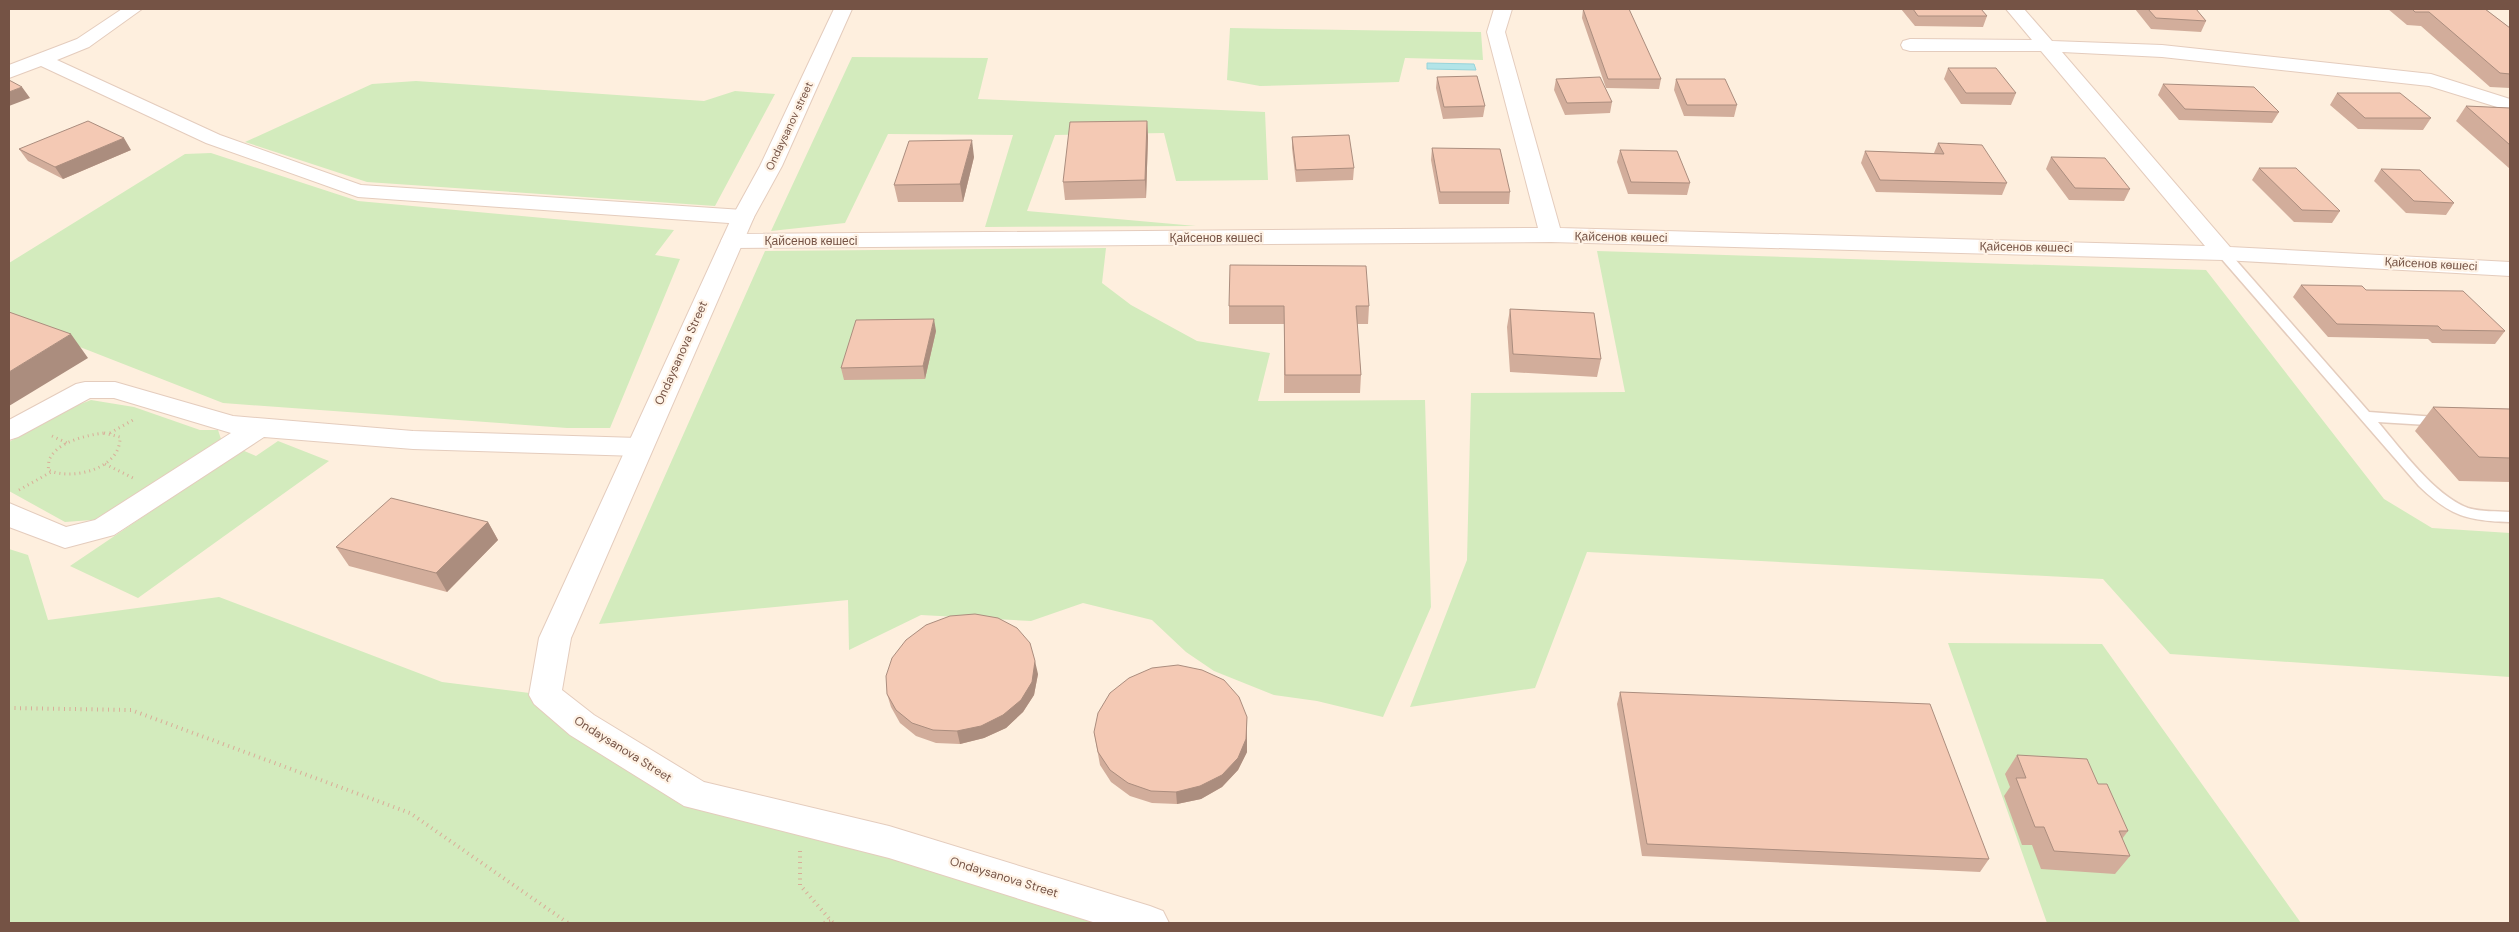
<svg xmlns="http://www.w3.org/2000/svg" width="2519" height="932" font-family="'DM Sans',sans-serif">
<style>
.green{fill:#d3ebbd}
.water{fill:#b2e4e8;stroke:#98d4da}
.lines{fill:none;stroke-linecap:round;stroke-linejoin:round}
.service-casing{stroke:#e4ccbd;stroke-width:3}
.minor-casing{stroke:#e4ccbd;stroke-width:2}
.tertiary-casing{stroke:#e4ccbd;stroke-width:2}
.path-far1{stroke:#d9ad98;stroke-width:3;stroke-dasharray:1 4;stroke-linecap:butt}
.path{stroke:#d9ad98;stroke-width:4;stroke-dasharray:1 4.5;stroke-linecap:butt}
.service{fill:#fff;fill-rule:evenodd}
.minor{fill:#fff;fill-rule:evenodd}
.tertiary{fill:#fff;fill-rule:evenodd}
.wall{fill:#d2ad9b}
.shaded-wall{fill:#ab8d7e}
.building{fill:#f4c9b4;stroke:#ab8d7e}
.labels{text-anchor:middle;stroke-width:4.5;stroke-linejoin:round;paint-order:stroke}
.far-street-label{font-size:11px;fill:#755345;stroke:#fff3e6}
.street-label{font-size:12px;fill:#755345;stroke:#fff3e6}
</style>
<rect width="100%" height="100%" fill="#feefde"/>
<path class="green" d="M1230 28 1481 32 1483 60 1405 58 1399 82 1260 86 1227 80Z
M852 57 988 58 978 99 1265 112 1268 180 1176 181 1164 133 1055 135 1027 211 1196 226 985 227 1013 135 888 134 845 223 771 231Z
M416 81 704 101 735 91 775 94 715 206 367 182 245 142 372 84Z
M211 153 358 201 674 230 655 255 680 259 610 428H567L223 403 16 322 9 313V263L185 154Z
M1106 248 1102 283 1131 305 1197 341 1270 353 1258 401 1425 400 1431 607 1383 717 1317 701 1274 695 1214 671 1186 652 1152 620 1083 603 1031 621 921 615 849 650 848 600 599 624 765 251Z
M1597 251 2206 270 2384 499 2432 528 2510 533V677L2170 654 2103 579 1587 552 1535 688 1410 707 1467 560 1471 393 1625 392Z
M91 400 134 407 200 430H218L221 439 211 449 105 519 65 522 9 491V442L65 410Z
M278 441 329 461 138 598 70 566 242 450 256 456Z
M9 549 28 555 48 620 219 597 442 682 545 695 696 795 889 842 1140 923H9Z
M1948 643 2102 644 2301 923H2047Z"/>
<path class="water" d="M1427 63 1474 64 1476 70 1427 69Z"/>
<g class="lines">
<g class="service-casing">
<path id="service" d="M2223 249 2227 250 2369 412 2449 418 2451 421 2444 426 2378 422C2401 449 2434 495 2468 508 2481 512 2497 511 2510 512V522C2468 521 2450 516 2419 486L2219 256 2217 253 2219 250Z"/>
</g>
<g class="minor-casing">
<path id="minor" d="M122 9H142L89 47 57 60 220 135 361 185 743 210 751 212 754 217 751 222 743 224 358 197 206 143 41 66 9 78V65L77 39Z
M1494 9H1512L1505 32 1560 228 2205 246 2041 51H1910L1903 49 1901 45 1903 41 1910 39 2032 40 2006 9H2024L2052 41 2162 45 2431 74 2510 99V111L2429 86 2162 57 2062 52 2230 247 2510 262V276L2223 260 1551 242 732 248 724 246 721 241 724 236 732 234 1538 228 1487 32Z
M85 382H115L233 416 413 431 638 438 648 441 652 447 648 453 638 456 413 449 264 437 114 535 65 548 9 527V503L66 527 95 520 231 433 114 398H90L18 437 9 440V420L76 384Z"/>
</g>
<g class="tertiary-casing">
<path id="tertiary" d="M834 9H852L782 166 754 217 571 638 562 690 594 715 704 782 889 826 1150 906 1163 911 1169 923H1096L889 858 684 806 570 735 534 704 529 695 539 638 732 217 760 166Z"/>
</g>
<path class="path-far1" d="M104 433 120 437C121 469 72 481 48 470 49 467 48 461 50 458 59 441 88 435 104 433Z
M110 433 133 420
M52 436 67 443
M105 464 133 478
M19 490 51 472"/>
<path class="path" d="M9 708 131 710 410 813 568 923
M800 851V885L833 923
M824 923 831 921"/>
<use href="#service" class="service"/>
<use href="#minor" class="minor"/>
<use href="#tertiary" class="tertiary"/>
</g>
<path class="wall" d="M1583 9 1661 79 1659 89 1606 88 1582 18Z
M1901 9H1981L1987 16 1983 27 1915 26Z
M2135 9H2196L2206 21 2201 32 2151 29Z
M2388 9H2485L2510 28V88L2490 87 2421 26 2407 25Z
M1948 68 2016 93 2011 105 1961 104 1944 79Z
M1437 77 1485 106 1483 117 1443 119 1436 88Z
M1556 79 1612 102 1610 113 1565 115 1554 90Z
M1676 79 1737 105 1734 117 1684 116 1674 90Z
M2163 84 2279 112 2272 123 2179 120 2158 95Z
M2337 93 2431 118 2423 130 2358 129 2330 105Z
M2466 106 2510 108V169L2456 121Z
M1147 121 1148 137 1146 198 1065 200 1063 182Z
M1292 137 1354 168 1353 180 1296 182 1292 148Z
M1938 143 2007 183 2002 195 1876 192 1861 163 1865 151 1934 153Z
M1432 148 1510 192 1509 204H1439L1431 160Z
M19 149 131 150 63 179 28 161Z
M1620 150 1690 183 1687 195 1628 194 1617 162Z
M974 157 963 202H898L894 185Z
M2051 157 2130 189 2124 201 2069 200 2046 169Z
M2259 168 2340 211 2332 223 2294 222 2252 180Z
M2381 169 2454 203 2446 215 2406 213 2374 181Z
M2301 285 2366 290 2505 331 2495 344 2432 343 2428 339 2328 337 2293 297Z
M1229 306H1369L1368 324H1357L1361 375 1360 393H1284V324H1229Z
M1510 309 1601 359 1597 377 1510 372 1507 327Z
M936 331 925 379 844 380 841 368Z
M2433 407 2510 409V482L2459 481 2415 431Z
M488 522 498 540 447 592 349 566 336 547Z
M1038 674 1034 695 1023 712 1006 728 984 738 960 744 936 743 916 736 900 723 891 707 887 694Z
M1620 692 1989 859 1980 872 1642 856 1617 704Z
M1247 729V752L1238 770 1222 787 1201 799 1177 804 1152 803 1130 796 1111 782 1100 765 1094 732Z
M2017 755 2098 784 2128 831 2122 839 2130 856 2115 874 2041 869 2032 845H2022L2004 796 2010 787 2005 774Z"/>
<path class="shaded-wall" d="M22 87 30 98 9 106V92Z
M1147 121 1148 137 1146 198 1145 180Z
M124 138 131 150 63 179 55 167Z
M972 140 974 157 963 202 960 184Z
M934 319 936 331 925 379 923 366Z
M71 334 88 358 9 406V372Z
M488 522 498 540 447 592 436 573Z
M1035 661 1038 674 1034 695 1023 712 1006 728 984 738 960 744 957 731Z
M1247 717V752L1238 770 1222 787 1201 799 1177 804 1176 792Z"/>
<path class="building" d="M1583 9H1629L1661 79H1608Z
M1913 9H1981L1987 16H1918Z
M2148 9H2196L2206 21 2156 18Z
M2412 9H2485L2510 28V74L2500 73 2429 12H2415Z
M1948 68H1996L2016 93H1966Z
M1477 76 1485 106 1444 107 1437 77Z
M1600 77 1612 102 1567 103 1556 79Z
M1676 79H1725L1737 105H1687Z
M9 80 22 87 9 92Z
M2163 84 2254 87 2279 112 2185 109Z
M2337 93H2400L2431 118H2365Z
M2466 106 2510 108V145Z
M88 121 124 138 55 167 19 149Z
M1147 121 1145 180 1063 182 1070 122Z
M1349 135 1354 168 1296 170 1292 137Z
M972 140 960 184 894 185 909 141Z
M1938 143 1982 145 2007 183 1880 180 1865 151 1944 154Z
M1432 148 1500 149 1510 192H1440Z
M1620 150 1677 151 1690 183 1631 182Z
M2051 157 2105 158 2130 189 2075 188Z
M2259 168H2296L2340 211 2302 210Z
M2381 169 2420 170 2454 203 2414 201Z
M1230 265 1366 266 1369 306H1356L1361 375H1285L1284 306H1229Z
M2301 285 2362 286 2366 290 2463 291 2505 331 2442 330 2438 326 2337 324Z
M1510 309 1594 313 1601 359 1513 354Z
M9 312 71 334 9 372Z
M934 319 923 366 841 368 856 320Z
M2433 407 2510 409V458L2479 457Z
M391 498 488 522 436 573 336 547Z
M975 614 998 618 1017 628 1030 643 1035 661 1032 682 1021 700 1003 715 981 726 957 731 933 730 912 723 896 710 887 694 886 676 892 658 906 640 926 625 950 616Z
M1178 665 1202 670 1224 680 1239 697 1247 717 1246 739 1238 758 1222 775 1200 786 1176 792 1151 791 1128 783 1110 770 1098 752 1094 732 1098 713 1110 693 1129 678 1152 668Z
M1620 692 1930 704 1989 859 1647 844Z
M2017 755 2087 759 2098 784H2107L2128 831H2119L2130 856 2054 851 2044 827H2035L2016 778H2026Z"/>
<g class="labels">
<g class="far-street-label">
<text transform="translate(789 126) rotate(-65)" y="4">Ondaysanov street</text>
</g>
<g class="street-label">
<text transform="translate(1621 237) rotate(1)" y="4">Қайсенов көшесі</text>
<text x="1216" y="242">Қайсенов көшесі</text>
<text x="811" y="245">Қайсенов көшесі</text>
<text transform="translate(2026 247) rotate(1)" y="4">Қайсенов көшесі</text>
<text transform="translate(2431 264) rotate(3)" y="4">Қайсенов көшесі</text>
<text transform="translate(681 353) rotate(-66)" y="4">Ondaysanova Street</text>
<text transform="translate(623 749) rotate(32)" y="4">Ondaysanova Street</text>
<text transform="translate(1004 877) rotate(17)" y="4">Ondaysanova Street</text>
</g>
</g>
<rect width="2519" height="932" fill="none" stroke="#755345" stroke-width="20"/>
</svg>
